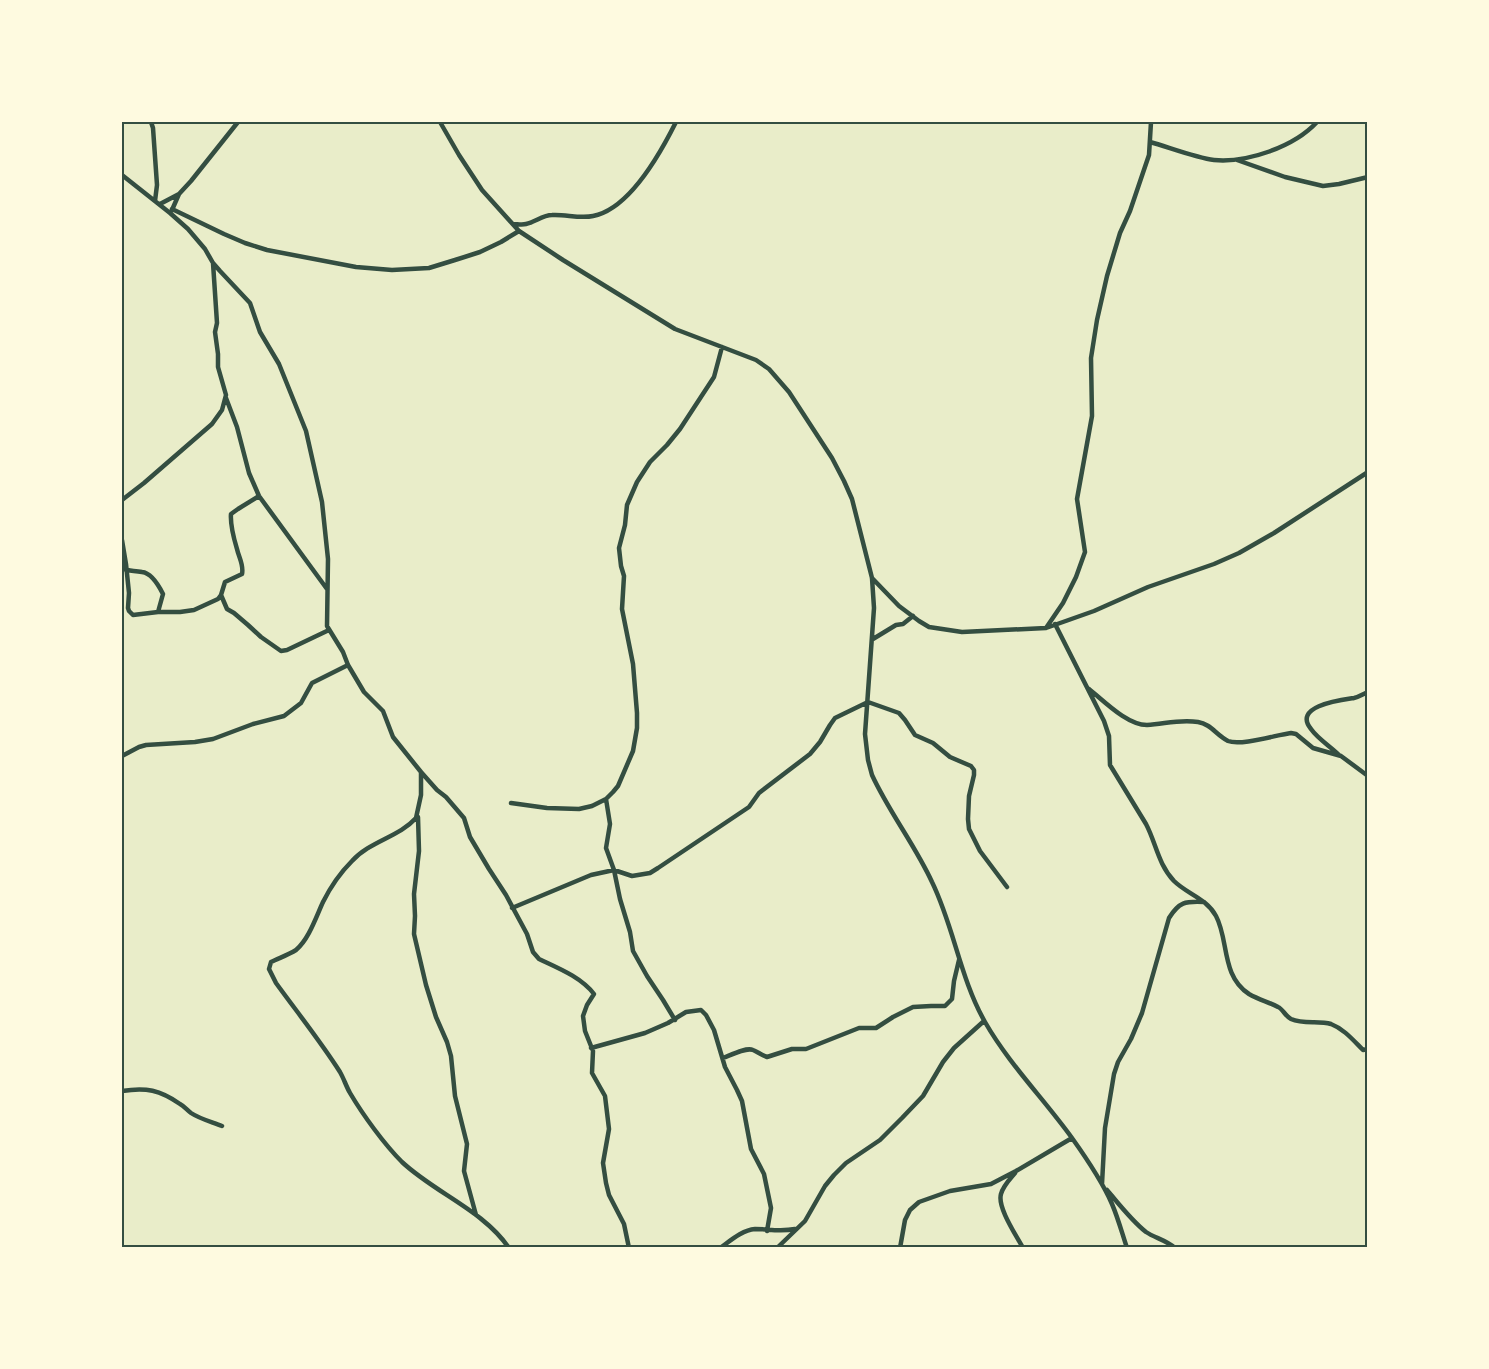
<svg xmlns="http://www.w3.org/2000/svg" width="1489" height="1369" font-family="Rubik,sans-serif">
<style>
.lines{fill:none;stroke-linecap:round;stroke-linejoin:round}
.minor{stroke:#344e41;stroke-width:4.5}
.neatline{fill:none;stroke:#344e41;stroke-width:2}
</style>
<rect width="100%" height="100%" fill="#e9edc9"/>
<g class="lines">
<path class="minor" d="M151 122 153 128 157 185 155 201
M440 122 459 155 482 190 519 231 563 260 675 329 756 360 769 369 789 392 832 458 844 481 852 499 872 578 874 608 865 734 868 760 872 775C889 812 915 845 932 882 954 927 960 978 985 1022 1009 1064 1044 1099 1072 1138 1087 1159 1102 1181 1112 1204 1118 1218 1122 1233 1127 1248
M1150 142C1168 147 1196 158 1214 160 1247 163 1294 147 1317 122
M1237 160 1285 177 1323 186 1339 184 1368 177
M122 175 170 213 188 229 205 249 213 263 220 271 250 303 260 332 279 364 306 431 322 502 328 559 327 626 343 652 348 665 364 692 383 711 393 737 421 772V795L416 818C399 837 370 841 352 861 341 872 330 888 323 902 316 917 309 939 296 950 288 955 279 958 271 962L269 969 276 983C297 1012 321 1042 340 1072 344 1079 346 1086 350 1093 363 1115 384 1144 402 1162 435 1193 483 1210 509 1248
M160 204 179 194
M172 209 224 234 245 243 267 250 356 267 392 270 429 268 455 260 480 252 501 242 519 231
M172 210 179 194 191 181 238 122
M513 224C517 224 522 225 526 224 535 222 543 215 552 215 565 214 580 219 593 216 630 209 661 152 676 122
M226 398 237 427 249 473 259 496 327 589
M122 500 144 483 212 424 222 410 226 395 218 367V354L215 332 217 323 213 263
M122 540 126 564 129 593 128 608 129 611 133 615 158 612H180L194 610 218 599 221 595 225 582 242 574C244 565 239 558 237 549 234 539 230 526 231 514L238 509 259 496
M122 568C129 572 134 570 142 572 152 573 159 586 163 594L158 612
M872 578 899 606 919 621 929 627 962 632 1046 628 1094 611 1148 587 1214 564 1239 553 1274 533 1368 472
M221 595 227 609 234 613 248 625 261 637 281 651 287 650 329 630
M1055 624 1104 721 1109 736 1110 765 1146 824C1156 843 1158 864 1174 881 1187 894 1206 898 1216 916 1229 940 1221 976 1249 994 1259 1000 1269 1002 1278 1007 1283 1009 1285 1016 1291 1019 1304 1025 1319 1020 1331 1024 1344 1029 1353 1040 1363 1050L1368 1049
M1046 628 1063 603 1076 577 1085 552 1077 499 1092 416 1091 358 1097 320 1107 276 1120 233 1130 211 1149 155 1151 122
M873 639 896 625 903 624 913 616
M1089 689C1104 701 1127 725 1147 725 1165 724 1179 719 1198 722 1211 724 1216 735 1228 741 1241 746 1276 735 1291 733L1296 734 1313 748 1341 756 1368 776
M1339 755C1330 746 1318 739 1311 729 1292 706 1341 700 1354 698 1359 697 1363 694 1368 692
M122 756 139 747 146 745 195 742 213 739 253 724 284 716 301 703 312 683 348 665
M421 772 437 790 446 797 464 818 470 837 489 869 506 895 527 934 533 952 539 959C558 968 581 977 594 994L587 1005 583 1016 585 1031 593 1051 592 1073 605 1096 609 1129 603 1163 606 1183 609 1195 624 1224 629 1248
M606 799 610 824 606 848 614 870 620 899 630 932 633 951 647 976 663 1000 675 1020
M511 803 547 808 579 809 592 806 606 799 613 792 618 786 633 751 637 728V713L633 664 622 609 624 576 621 566 619 548 625 525 627 505 637 482 650 462 667 445 680 429 714 377 722 347
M418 817 419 851 414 894 415 916 414 934 426 985 436 1017 447 1042 451 1056 455 1096 467 1144 464 1171 476 1215
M512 908 591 875 614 870 632 876 650 873 658 868 749 807 759 793 810 754 820 742 830 725 835 718 868 702 899 713 905 720 915 735 933 743 950 757 971 766 974 770V775L969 796 968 819 969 829 980 851 1007 887
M591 1048 645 1033 668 1023 686 1012 701 1010 706 1015 714 1030 725 1067 737 1090 742 1101 751 1149 764 1174 771 1208 767 1231
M723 1058C731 1055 746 1047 753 1050 758 1052 761 1055 767 1057L792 1049H806L859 1028H876L893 1017 913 1007 931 1006H945L952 999 954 981 959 960
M122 1091C146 1087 160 1090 180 1104 184 1106 187 1110 191 1113 200 1119 212 1122 222 1126
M1015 1173C1010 1179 1003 1186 1001 1194 997 1207 1016 1235 1023 1248
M1102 1184 1105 1128 1114 1074 1118 1062 1131 1039 1142 1013 1169 918C1179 902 1185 901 1204 902
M1107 1190C1119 1204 1131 1220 1146 1232 1155 1238 1166 1240 1175 1248
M720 1248C730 1241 742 1230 755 1229 769 1229 780 1232 795 1229
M777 1248 805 1221 825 1186 834 1175 846 1163 880 1140 902 1118 923 1096 943 1062 954 1048 984 1021
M900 1248 905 1220 910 1210 919 1202 950 1191 991 1184 1016 1171 1072 1138"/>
</g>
<rect width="1489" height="1369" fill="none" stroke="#fefae0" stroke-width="246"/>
<rect x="123" y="123" width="1243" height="1123" class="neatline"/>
</svg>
